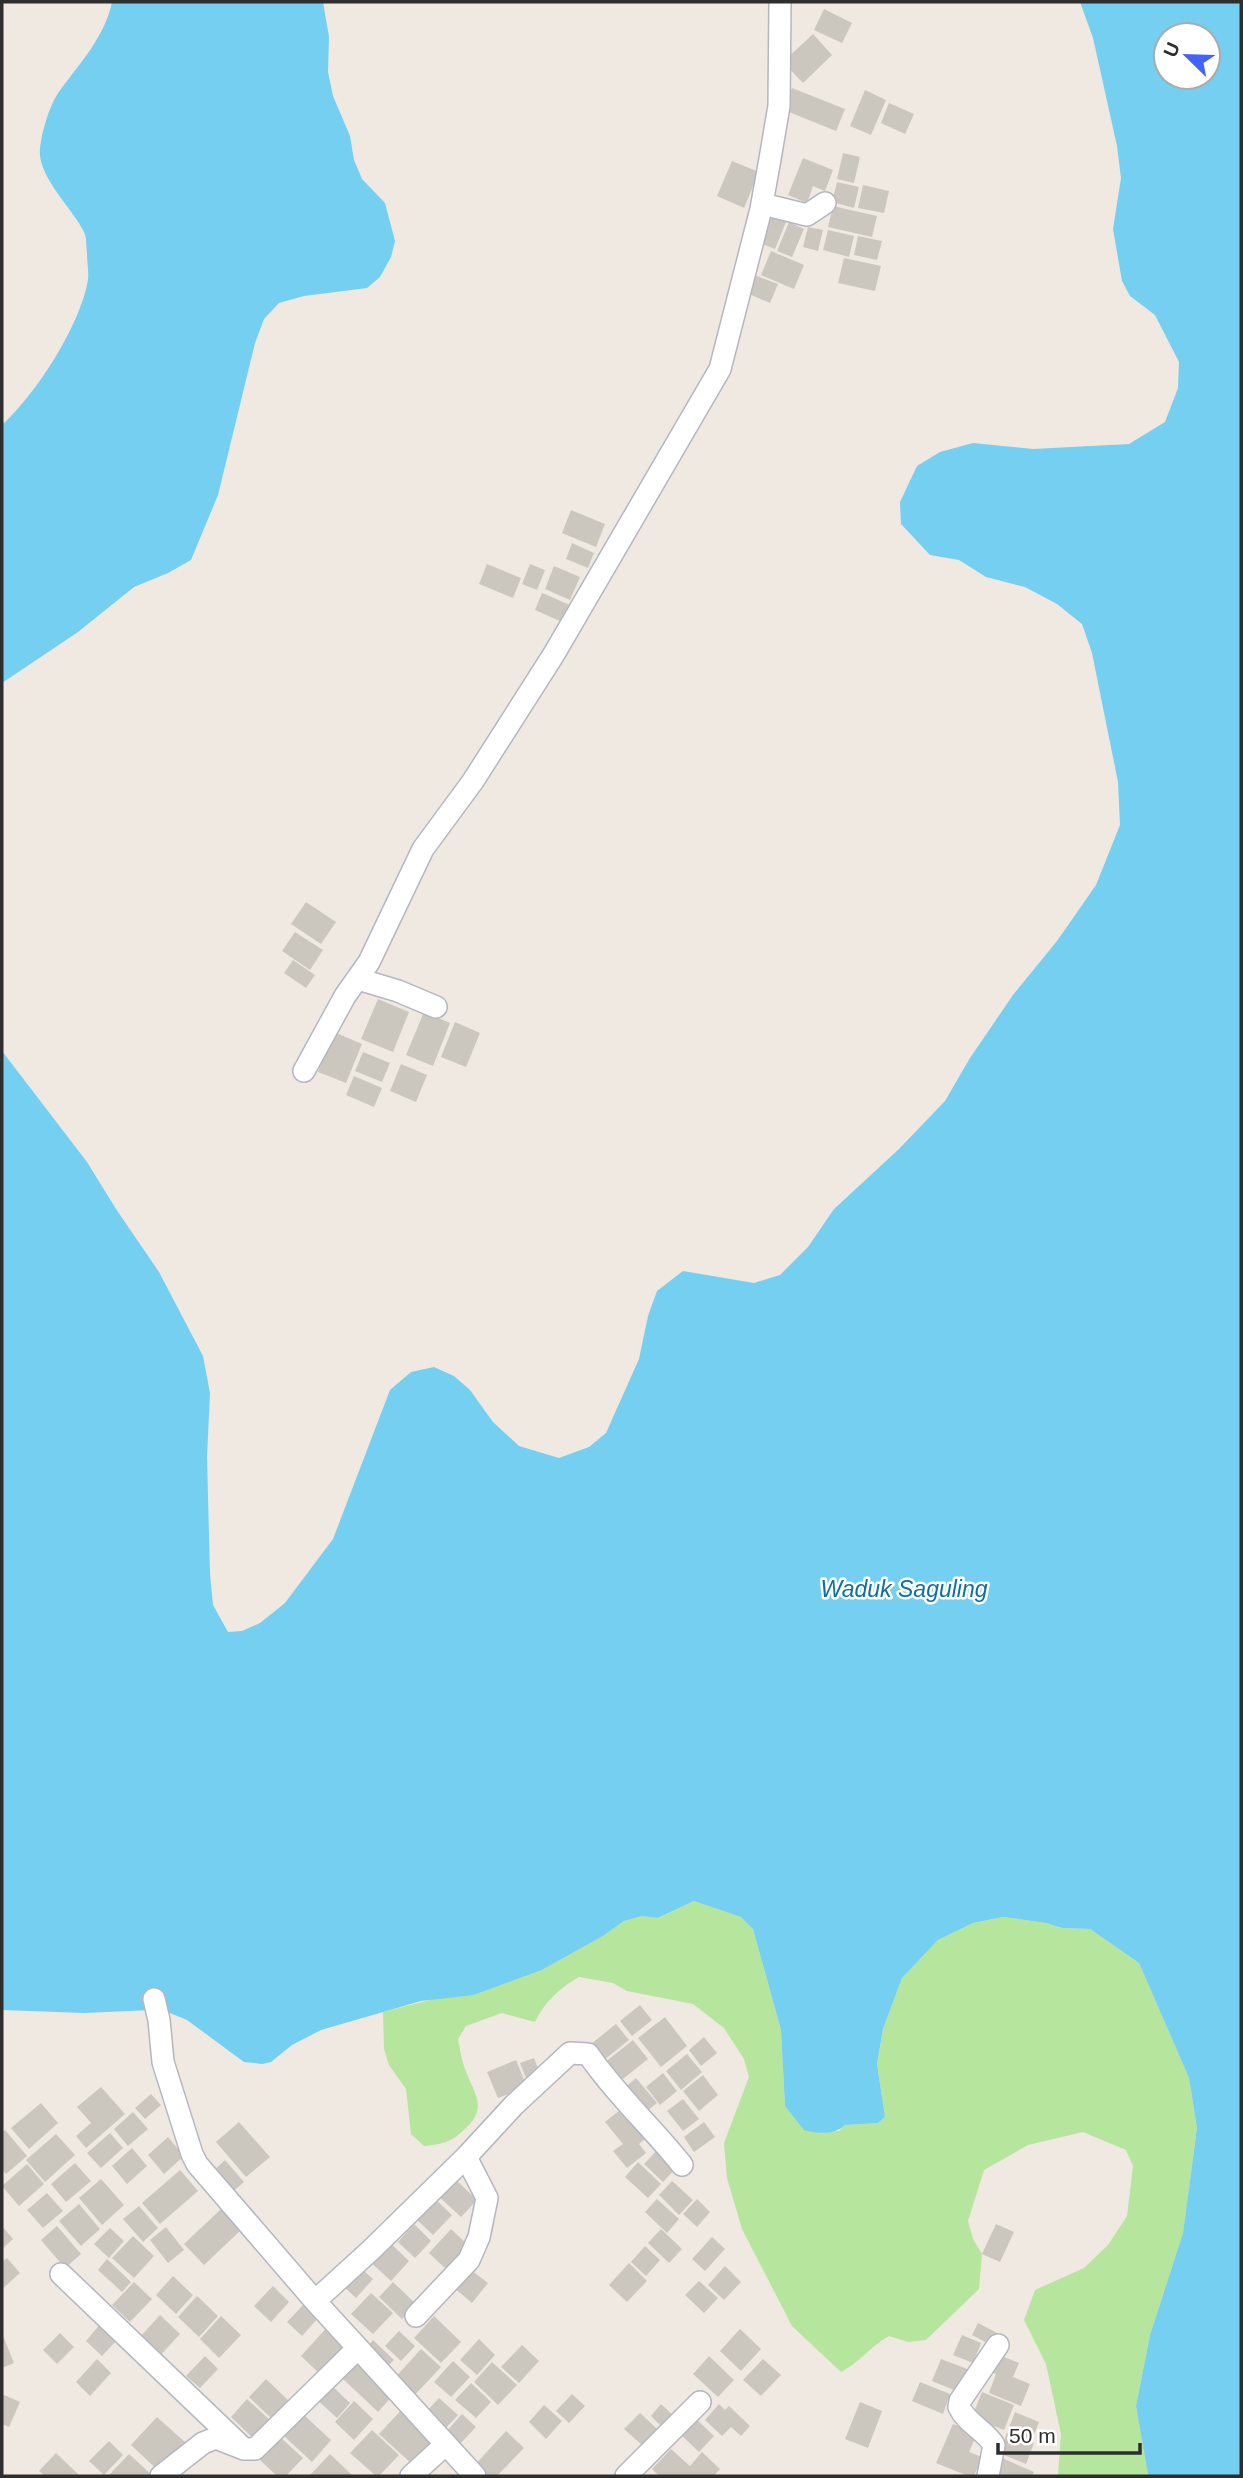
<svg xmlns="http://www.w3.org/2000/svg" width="1243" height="2478" font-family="Helvetica,sans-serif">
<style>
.green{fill:#b6e59e}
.water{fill:#75cff0;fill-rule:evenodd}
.building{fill:#cbc7bf}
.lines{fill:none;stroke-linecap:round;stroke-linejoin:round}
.minor-casing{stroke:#b4b7c1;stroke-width:24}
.minor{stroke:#fff;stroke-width:21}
.labels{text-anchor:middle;stroke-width:5;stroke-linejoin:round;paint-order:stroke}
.water-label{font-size:23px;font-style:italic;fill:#0d6fa3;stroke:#fff}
</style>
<rect width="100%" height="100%" fill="#efe9e1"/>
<path class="green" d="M694 1901 742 1917 753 1929 781 2030 785 2106 813 2132 839 2131 845 2125 878 2123 885 2117 877 2064 883 2029 902 1978 938 1940 973 1923 1003 1917 1046 1923 1062 1928 1090 1929 1139 1963 1189 2078 1197 2128 1183 2233 1150 2335 1136 2406 1149 2476H1058L1061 2434 1046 2364 1024 2320 1035 2290 1084 2268 1108 2245 1127 2216 1133 2166 1126 2150 1083 2132 1028 2145 984 2170 968 2221 973 2239 982 2254 979 2289 926 2340 908 2342 889 2336C870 2347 860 2362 841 2372L792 2326 742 2229 727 2178 724 2143 749 2077 744 2059 724 2028 693 2004 627 1991 613 1983 579 1977C560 1988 545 2001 535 2022L502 2013 466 2026 458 2039C460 2048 461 2058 464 2066 473 2093 490 2107 464 2130 450 2143 442 2144 424 2146L411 2134 406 2089 389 2065 384 2049 383 2012 438 1998 474 1995 542 1970 603 1936 624 1921 642 1916 659 1918Z"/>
<path class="water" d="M112 2H323L329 37 328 72 333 96 350 136 354 160 362 179 385 203 395 241 391 257 380 277 367 288 304 296 279 303 264 319 255 343 218 495 191 560 168 573 134 587 78 632 2 683V425C36 394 80 326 88 280 89 272 87 262 87 253 86 246 87 238 84 232 73 209 37 176 40 149 42 130 50 103 61 89 81 62 105 36 112 2Z
M1080 2H1241V2476H1149L1148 2474 1136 2406 1150 2335 1183 2233 1197 2128 1189 2078 1139 1963 1090 1929 1062 1928 1046 1923 1003 1917 973 1923 938 1940 902 1978 883 2029 877 2064 885 2117 878 2123 845 2125C835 2135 818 2134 804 2130L785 2106 781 2030 753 1929 741 1917 694 1901 658 1918 642 1916 624 1921 603 1936 542 1970 474 1995 421 2001 321 2030 292 2045 271 2062 262 2064 244 2062 187 2020 170 2013 152 2010 84 2013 2 2010V1051L87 1162 116 1209 159 1272 203 1356 210 1393 207 1457 210 1574 213 1605 228 1632 242 1631 260 1623 285 1603 333 1539 390 1390 411 1372 434 1367 454 1376 470 1390 493 1422 519 1446 559 1458 589 1447 606 1433 639 1359 648 1316 657 1291 683 1271 754 1283 780 1275 808 1247 834 1209 899 1149 945 1101 970 1058 1013 995 1057 941 1096 885 1120 825 1118 782 1092 653 1082 624 1057 604 1025 587 986 577 959 560 930 555 901 524 900 502 917 466 940 452 973 443 1033 449 1129 444 1165 422 1178 388 1179 362 1155 315 1130 296 1122 281 1113 229 1121 178 1117 146 1093 38ZM1166 35H1208V77H1166Z"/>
<path class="building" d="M824 9 852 23 842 43 814 30Z
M813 34 832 55 803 83 783 62Z
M792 88 845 109 836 131 784 110Z
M865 90 886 100 871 135 850 126Z
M889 103 914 114 905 134 881 123Z
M843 153 860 157 854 183 837 179Z
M803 158 833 170 825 191 813 186 807 203 788 195Z
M732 161 759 172 744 208 717 196Z
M837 182 859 187 854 208 832 202Z
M863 185 889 191 884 213 858 208Z
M833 206 877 216 872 237 828 227Z
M769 215 786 222 775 249 757 242Z
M789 222 804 229 792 257 777 251Z
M808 227 823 230 818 251 803 247Z
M828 230 854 236 849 257 823 250Z
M858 236 882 241 877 260 854 255Z
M771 251 804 265 794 289 761 275Z
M844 258 881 266 875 291 838 283Z
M754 275 778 284 770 303 747 293Z
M571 510 605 524 596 547 562 533Z
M572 543 594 553 588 568 566 559Z
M487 564 521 578 513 598 479 584Z
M530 564 545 570 537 590 522 584Z
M554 566 580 577 570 600 545 589Z
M542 593 570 605 562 622 535 610Z
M306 902 336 922 321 944 291 924Z
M295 932 323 950 310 970 282 951Z
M293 960 315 975 306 988 284 973Z
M378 999 409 1012 393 1052 361 1039Z
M424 1012 450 1023 433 1066 406 1055Z
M455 1022 480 1033 466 1067 441 1057Z
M334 1032 362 1044 346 1083 318 1072Z
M363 1052 390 1063 382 1082 355 1071Z
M401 1064 427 1075 416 1102 390 1091Z
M354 1076 382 1088 374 1107 346 1095Z
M640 2005 652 2020 632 2036 620 2021Z
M665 2017 687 2046 661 2067 638 2038Z
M616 2024 629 2040 604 2060 591 2044Z
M704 2037 717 2053 701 2066 689 2050Z
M633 2040 648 2059 619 2082 604 2063Z
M687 2054 702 2072 681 2090 666 2071Z
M534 2058 541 2076 527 2081 520 2063Z
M516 2060 527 2087 498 2098 487 2072Z
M663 2073 677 2091 660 2105 646 2087Z
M703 2075 718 2095 699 2111 683 2091Z
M636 2078 657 2103 642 2115 622 2090Z
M101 2087 125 2114 86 2148 76 2136 91 2123 77 2107Z
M151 2094 161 2105 145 2119 135 2108Z
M683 2099 699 2119 683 2131 667 2111Z
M41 2103 58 2123 29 2149 11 2128Z
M625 2106 649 2136 639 2144 646 2153 627 2168 613 2151 623 2144 605 2122Z
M133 2112 148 2129 128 2146 114 2129Z
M239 2122 270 2157 246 2177 216 2142Z
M704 2122 715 2137 694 2152 684 2137Z
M5 2130 27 2156 6 2174 2 2169V2133Z
M110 2133 123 2148 101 2168 87 2153Z
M56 2134 75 2155 45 2182 26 2160Z
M168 2137 184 2156 164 2174 148 2155Z
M132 2148 147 2166 127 2184 112 2166Z
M659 2148 678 2166 663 2182 644 2164Z
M225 2160 244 2182 229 2195 210 2174Z
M638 2162 661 2184 648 2198 625 2177Z
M75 2163 91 2181 66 2202 51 2184Z
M27 2164 44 2184 19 2206 2 2186Z
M180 2170 198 2191 160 2224 142 2203Z
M452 2176 477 2200 461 2217 436 2194Z
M101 2179 124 2205 102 2225 79 2198Z
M672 2181 693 2200 679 2215 659 2195Z
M47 2193 63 2211 43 2228 27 2210Z
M431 2195 452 2215 433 2235 412 2215Z
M657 2199 679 2219 667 2233 645 2212Z
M697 2199 710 2212 697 2227 683 2214Z
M79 2204 100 2229 81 2246 59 2221Z
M139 2206 158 2228 143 2242 123 2219Z
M221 2209 241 2230 204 2265 184 2244Z
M414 2224 431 2241 415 2258 398 2242Z
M996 2224 1014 2232 1000 2262 982 2254Z
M2 2226 13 2239 2 2249Z
M57 2226 81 2254 65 2268 41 2240Z
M166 2227 184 2250 168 2263 150 2240Z
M110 2228 124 2241 109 2258 94 2244Z
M451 2229 469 2246 447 2270 429 2253Z
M661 2229 682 2249 669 2263 648 2243Z
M133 2236 154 2256 134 2278 112 2258Z
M712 2237 725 2249 705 2271 692 2259Z
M386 2239 409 2261 391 2281 367 2259Z
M645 2246 660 2260 646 2276 631 2262Z
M7 2258 20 2273 2 2289V2262Z
M107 2259 131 2282 122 2292 98 2270Z
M629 2263 647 2281 627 2302 609 2285Z
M357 2265 373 2279 356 2298 340 2283Z
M725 2266 741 2282 724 2300 708 2285Z
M467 2267 488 2283 472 2303 452 2286Z
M173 2276 193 2295 176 2314 156 2295Z
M699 2281 718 2298 704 2313 685 2295Z
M134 2282 152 2299 130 2322 112 2305Z
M393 2282 416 2304 402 2319 379 2297Z
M273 2286 289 2302 271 2322 254 2306Z
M371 2293 393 2313 373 2334 351 2314Z
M197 2296 218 2316 199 2337 178 2317Z
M305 2303 319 2317 302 2336 287 2322Z
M160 2315 180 2334 159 2357 139 2338Z
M221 2316 241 2335 219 2358 200 2339Z
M434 2316 461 2342 441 2363 414 2338Z
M101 2323 118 2339 102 2356 86 2341Z
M978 2323 999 2334 993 2346 972 2335Z
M330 2324 353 2346 323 2377 301 2356Z
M740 2329 761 2349 741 2371 720 2351Z
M399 2331 415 2346 401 2361 385 2346Z
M2 2333 14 2363 2 2368Z
M60 2333 74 2347 57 2364 43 2350Z
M962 2335 981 2343 973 2363 953 2355Z
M479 2339 495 2355 477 2375 460 2360Z
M373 2340 394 2360 383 2371 362 2352Z
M522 2345 539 2361 519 2383 501 2367Z
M421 2349 441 2367 411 2399 392 2381Z
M996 2354 1019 2363 1013 2377 1030 2384 1021 2406 989 2393 996 2374 989 2371Z
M205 2356 218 2369 200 2388 186 2376Z
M709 2356 734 2380 718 2397 693 2374Z
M97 2359 111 2373 90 2396 76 2382Z
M358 2359 395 2393 378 2412 341 2377Z
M763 2359 781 2375 761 2396 743 2380Z
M941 2359 970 2370 961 2393 932 2381Z
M453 2361 470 2377 451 2397 434 2382Z
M492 2362 517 2385 498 2405 474 2382Z
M266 2379 288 2400 271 2418 249 2397Z
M328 2382 350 2403 337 2418 314 2397Z
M920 2382 950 2394 943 2414 912 2401Z
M471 2383 491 2402 476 2418 455 2400Z
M982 2392 1014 2405 1004 2430 972 2417Z
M2 2394 20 2402 9 2427 2 2424Z
M572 2394 585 2406 569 2423 556 2411Z
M439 2398 458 2415 444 2430 425 2413Z
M247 2399 271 2421 254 2439 231 2417Z
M354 2401 373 2419 354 2440 335 2422Z
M860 2402 882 2411 868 2448 845 2439Z
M661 2404 676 2418 665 2430 651 2416Z
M719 2404 725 2410 729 2406 750 2426 741 2436 731 2427 722 2436 705 2420Z
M544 2405 562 2421 546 2439 529 2422Z
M405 2406 439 2437 413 2465 379 2434Z
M1015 2412 1039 2422 1032 2440 1008 2430Z
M640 2413 657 2429 642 2445 624 2429Z
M462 2414 476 2427 459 2445 446 2432Z
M304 2415 331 2440 312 2462 284 2436Z
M693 2416 714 2436 699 2452 678 2432Z
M157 2417 187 2444 161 2473 131 2445Z
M953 2424 977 2434 969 2452 982 2457 974 2476H968L936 2463Z
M372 2430 399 2455 379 2476H376L350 2453Z
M506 2431 524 2448 497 2476H483L473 2467Z
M1007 2433 1034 2443 1026 2464 999 2453Z
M280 2437 303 2458 286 2476H277L260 2460Z
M109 2441 123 2455 104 2475 89 2461Z
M671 2449 690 2466 702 2452 720 2469 714 2476H659L652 2469Z
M56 2453 80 2476H45L39 2471Z
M129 2454 153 2476H108Z
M330 2454 352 2475 351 2476 310 2475Z
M1002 2458 1034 2472 1032 2476H994Z"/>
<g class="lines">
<g class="minor-casing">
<path id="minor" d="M762 204 807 215 825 203
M358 979 398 991 436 1007
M304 1071 345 996 369 962 423 849 473 781 554 654 720 369 761 209 770 159 779 106 780 2
M154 1999 159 2020 163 2062 192 2154 197 2164 315 2301 475 2476
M61 2274 244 2449
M315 2301 371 2250 466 2157 514 2105 570 2053 588 2054C616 2095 652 2127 682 2165
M416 2316 469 2260 479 2237 487 2198 466 2157
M161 2476 203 2443 216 2438 244 2449H255L358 2348
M411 2476 446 2444
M626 2476 700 2402
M988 2476 994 2445C984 2429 967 2424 959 2407L960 2401 998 2345"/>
</g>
<use href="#minor" class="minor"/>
</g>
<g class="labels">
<g class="water-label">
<text x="904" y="1597">Waduk Saguling</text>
</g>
</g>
<rect width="1243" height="2478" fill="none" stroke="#2e2e2e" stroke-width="7"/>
<g transform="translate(1187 56) rotate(293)"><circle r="33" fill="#ffffff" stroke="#ababab" stroke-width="2"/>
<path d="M0-5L12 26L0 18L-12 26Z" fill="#4264fb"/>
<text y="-10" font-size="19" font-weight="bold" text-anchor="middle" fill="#2e2e2e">U</text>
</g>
<path d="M998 2443v10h142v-10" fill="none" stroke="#2e2e2e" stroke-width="3.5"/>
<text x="1009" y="2443" font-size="21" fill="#2e2e2e" stroke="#ffffff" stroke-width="5" paint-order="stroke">50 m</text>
</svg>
